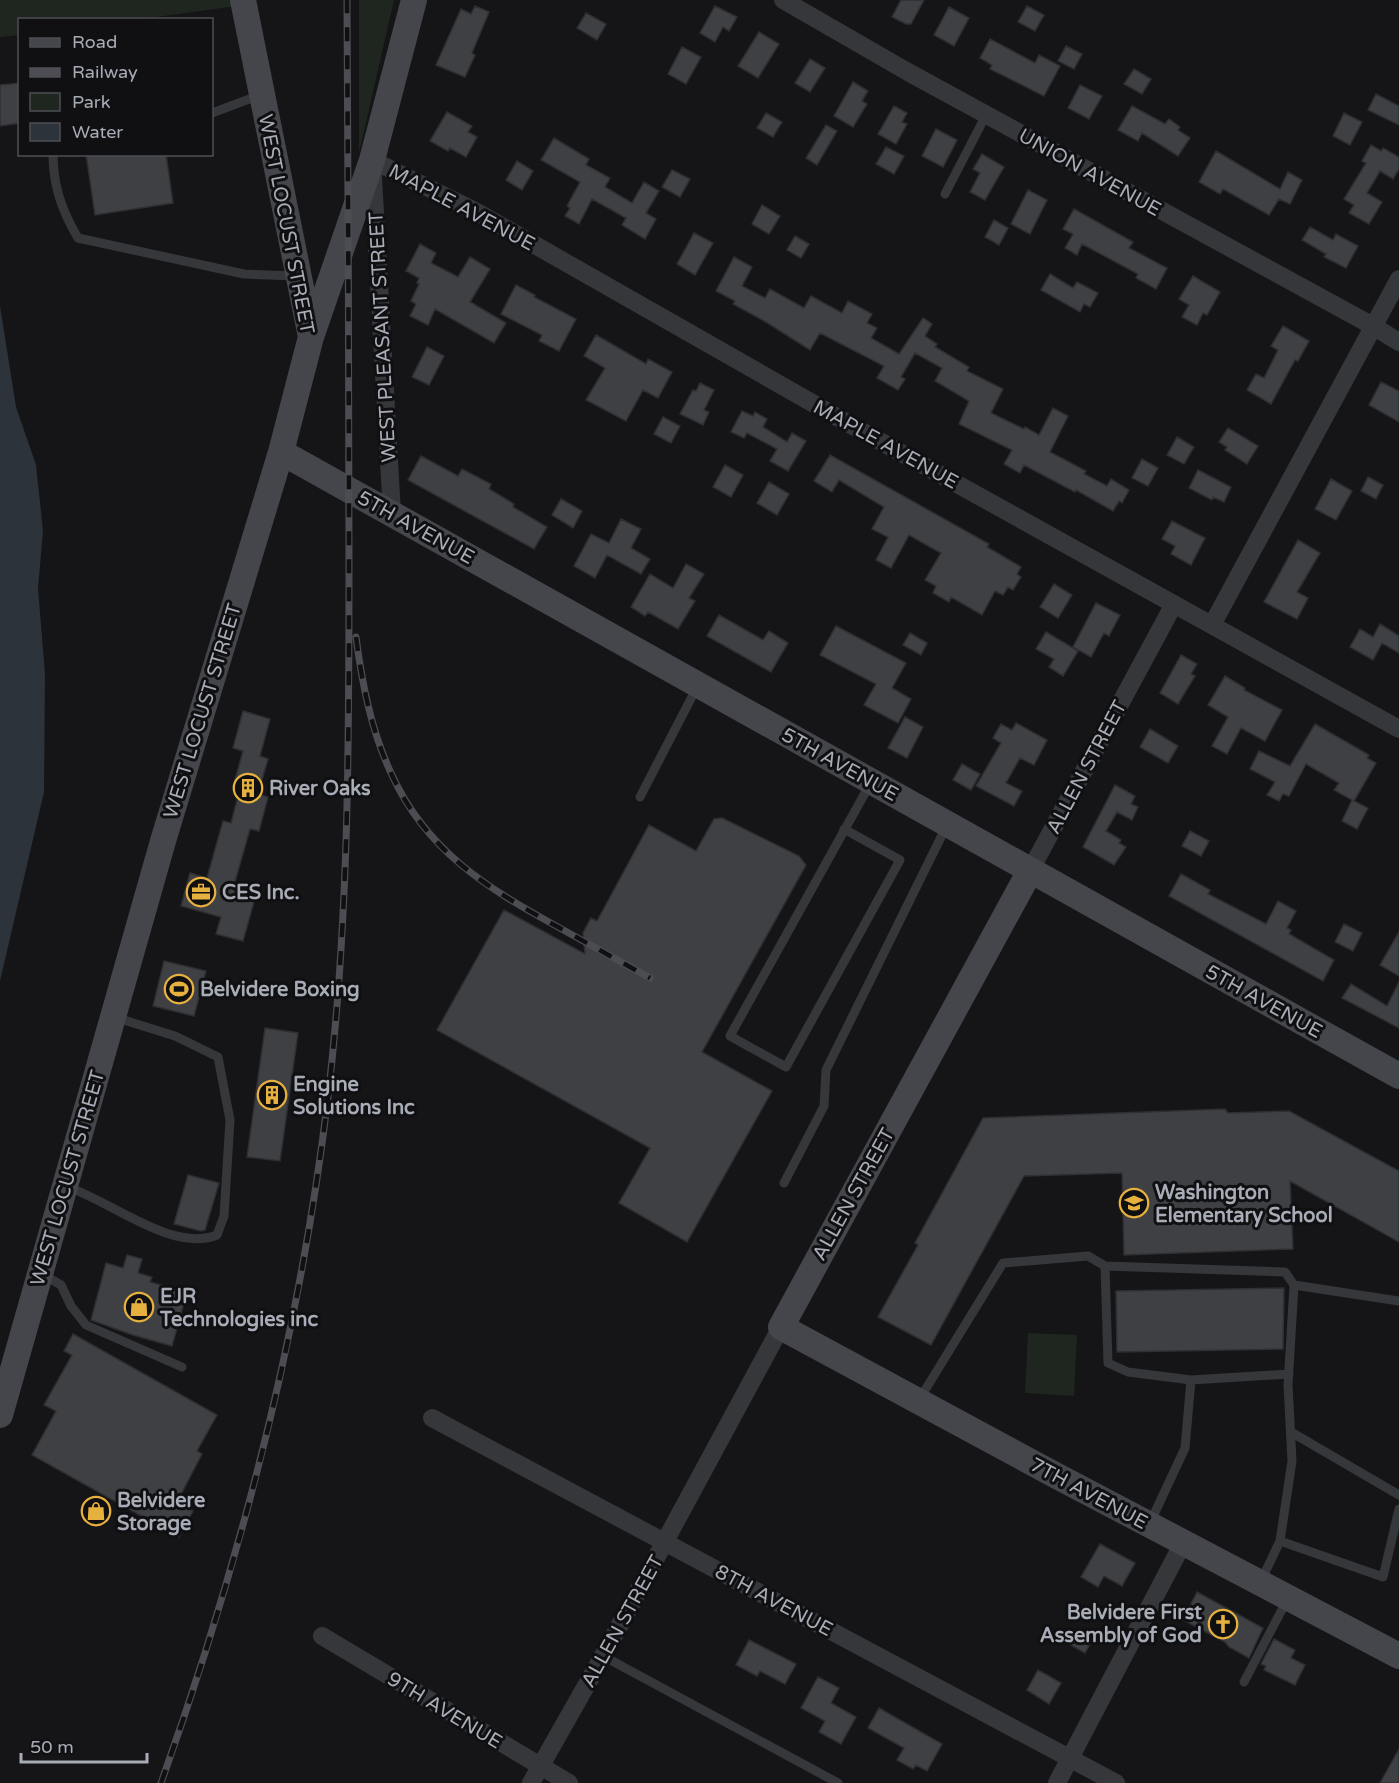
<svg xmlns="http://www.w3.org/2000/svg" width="1399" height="1783" font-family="'Varela Round',sans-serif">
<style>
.green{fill:#1f2620}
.water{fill:#2c333a}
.building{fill:#3f4044;stroke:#2f2f33;stroke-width:1.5}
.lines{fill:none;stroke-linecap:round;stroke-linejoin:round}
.lane{stroke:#36373b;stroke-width:9}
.street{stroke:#36373b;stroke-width:18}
.secondary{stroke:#44464b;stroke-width:26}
.rail-casing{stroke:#4b4d52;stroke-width:7}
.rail{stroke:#101012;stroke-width:4.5;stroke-dasharray:14;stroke-linecap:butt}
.labels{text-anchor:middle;stroke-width:6;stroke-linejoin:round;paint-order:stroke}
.street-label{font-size:20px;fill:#a8acb6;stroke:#101012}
.poi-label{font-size:20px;font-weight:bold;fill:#a8acb6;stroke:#101012;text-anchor:start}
</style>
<rect width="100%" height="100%" fill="#151517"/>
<path class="green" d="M0 0H243L244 5 134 20H20L19 35 0 37Z
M359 0H394L359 153Z
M1028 1333 1077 1335 1074 1396 1025 1393Z"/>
<path class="water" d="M0 306 16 407 36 465 43 531 38 588 45 674 44 792 0 981Z"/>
<path class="building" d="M901 0H924L911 24H906L892 17Z
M475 6 489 12 472 53 475 55 465 77 436 65 461 9 471 14Z
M715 6 737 17 729 31 723 27 715 42 700 33Z
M1027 6 1044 15 1035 31 1018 22Z
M949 7 969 18 954 46 934 35Z
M586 13 606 24 597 40 577 28Z
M759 32 779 44 758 78 738 66Z
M990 39 1035 63 1039 55 1060 66 1044 96 990 69 992 65 980 58Z
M1066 46 1082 54 1074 69 1058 61Z
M682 47 701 57 686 84 668 74Z
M810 59 825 68 810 92 795 83Z
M1134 69 1151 79 1142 94 1124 84Z
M853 82 868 91 862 101 867 104 853 127 834 116Z
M20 83V123L0 126V85Z
M1080 85 1102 96 1089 119 1068 108Z
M1376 94 1399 106V125L1368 110Z
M894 106 907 113 902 122 907 124 896 144 878 134Z
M1132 106 1165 124 1169 119 1180 127 1178 130 1190 138 1178 156 1142 133 1138 141 1118 130Z
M447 112 472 126 468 132 477 137 466 157 450 148 448 151 430 141Z
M766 113 782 122 773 137 757 128Z
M1344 113 1362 122 1350 145 1333 136Z
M826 125 837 131 817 165 806 158Z
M936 129 957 140 943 167 922 156Z
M554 138 589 159 586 165 610 178 605 187 632 203 644 182 659 191 646 213 656 219 645 239 622 225 626 218 592 199 579 224 565 216 570 208 567 206 580 182 541 160Z
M1371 145 1381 151 1383 148 1399 157V169L1393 179 1380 171 1367 193 1382 202 1369 224 1349 213 1354 205 1344 199 1366 163 1362 161Z
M886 147 904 156 894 174 876 164Z
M1216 151 1280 189 1288 172 1302 180 1290 204 1279 199 1269 215 1223 189 1220 194 1199 182Z
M86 154H166L173 203 95 215Z
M982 154 1004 167 985 200 970 192 980 173 973 169Z
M517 161 533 171 522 190 506 180Z
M672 170 690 179 680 197 662 187Z
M1028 190 1047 200 1030 234 1011 224Z
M762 205 780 216 769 234 752 224Z
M1074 209 1133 242 1129 248 1167 268 1156 289 1136 278 1138 274 1082 244 1077 255 1065 248 1073 234 1063 229Z
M994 220 1008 228 999 245 985 237Z
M1310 227 1333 240 1336 234 1358 246 1346 268 1324 257 1326 254 1302 240Z
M694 233 713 243 695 275 677 264Z
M795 236 809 244 801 258 787 250Z
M420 244 436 253 431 263 458 277 470 257 490 269 470 302 506 323 494 343 435 309 428 325 410 316 416 304 411 301 419 284 417 283 419 278 406 271Z
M734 257 752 267 742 286 765 298 770 289 804 308 811 296 842 313 848 301 872 314 867 323 877 328 871 338 899 354 923 318 932 324 925 336 937 344 935 347 969 367 967 371 1003 389 991 413 1024 429 1025 427 1039 435 1053 408 1068 416 1050 452 1086 471 1084 474 1107 486 1111 479 1129 490 1122 503 1119 501 1113 511 1076 490 1075 492 1024 465 1020 473 1004 464 1012 450 959 424 969 401 935 381 942 368 915 353 901 377 905 379 898 390 877 378 884 366 847 347 820 333 810 350 766 322 733 304 735 301 716 291Z
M1050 274 1073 288 1077 282 1098 293 1090 307 1084 304 1080 312 1041 290Z
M1193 276 1220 292 1207 315 1203 313 1197 325 1182 317 1189 305 1179 299Z
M516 285 535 295 534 297 576 319 559 351 539 341 542 335 501 314Z
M1283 326 1309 341 1298 361 1295 360 1271 404 1247 390 1256 374 1264 378 1278 350 1271 346Z
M596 335 646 364 648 359 672 372 658 398 643 390 626 421 586 400 605 368 584 356Z
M427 347 444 356 429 385 412 377Z
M1381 382 1399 391V422L1369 405Z
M700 383 714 390 704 410 709 412 703 425 680 414 693 390 696 391Z
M742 411 753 416 755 412 767 419 763 427 787 442 792 433 806 441 788 471 770 461 777 449 747 433 744 438 731 432Z
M663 417 680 426 671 443 654 434Z
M1228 428 1258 446 1247 464 1225 450 1227 447 1219 442Z
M1177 437 1194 447 1184 464 1167 455Z
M830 455 989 544 987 547 1021 567 1017 574 1021 577 1013 590 1008 587 1003 595 995 591 982 615 951 597 949 602 933 593 936 586 925 580 941 553 909 535 891 568 876 560 888 537 872 529 884 507 839 480 832 492 814 481Z
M421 456 458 476 462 469 491 484 489 489 514 504 513 507 547 527 534 549 408 480Z
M1142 459 1158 468 1148 486 1132 478Z
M725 465 743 475 731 497 713 487Z
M1198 470 1231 487 1224 502 1213 497 1212 500 1189 488Z
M1368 477 1383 485 1376 499 1361 491Z
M1331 479 1352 491 1336 520 1315 509Z
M769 482 789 494 777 515 757 503Z
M561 499 582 511 573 528 552 515Z
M621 519 641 529 631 548 650 559 641 574 607 555 595 578 574 566 591 534 609 543Z
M1172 521 1205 538 1191 565 1171 554 1175 546 1162 539Z
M1298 540 1320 553 1297 592 1308 598 1297 619 1264 602Z
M686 564 704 574 689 598 695 601 678 629 648 612 645 616 631 607 650 574 673 588Z
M1054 584 1072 595 1058 618 1040 607Z
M1096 603 1120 615 1109 636 1104 633 1091 657 1073 647Z
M719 615 763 640 769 631 788 643 771 672 707 636Z
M1380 624 1399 636V653L1382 643 1373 660 1350 647 1360 629 1373 637Z
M836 626 906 663 892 688 911 699 898 723 864 705 876 684 820 655Z
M1046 632 1078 651 1063 676 1049 667 1054 659 1036 649Z
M910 633 927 643 921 655 903 645Z
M1181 655 1197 664 1191 674 1195 676 1178 704 1160 693Z
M1225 676 1245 688 1244 690 1282 710 1265 741 1241 728 1227 754 1212 746 1228 717 1208 705Z
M243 711 270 719 260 756 268 759 258 794 268 797 259 831 250 829 234 885 257 891 243 941 216 934 221 917 181 906 190 873 207 878 223 821 231 823 240 789 233 787 243 751 233 748Z
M905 717 923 727 907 758 888 748Z
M1016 723 1047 740 1034 765 1020 758 1006 783 1022 791 1014 806 976 786 1001 743 993 738 1001 724 1012 730Z
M1315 724 1369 755 1367 758 1376 763 1354 801 1368 808 1357 829 1342 821 1352 800 1334 790 1339 783 1306 764 1289 796 1283 794 1279 801 1267 795 1275 782 1250 769 1259 751 1290 766Z
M1150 729 1178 746 1168 763 1140 747Z
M962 764 980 774 971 790 953 780Z
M1115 785 1135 796 1131 804 1138 807 1132 820 1117 812 1106 831 1121 840 1119 843 1126 847 1114 865 1083 847Z
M722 818 799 856 806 865 702 1052 772 1091 687 1242 619 1203 650 1148 437 1030 504 910 585 954 583 933 591 918 597 921 649 825 696 851 714 819Z
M1190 831 1209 841 1201 856 1182 846Z
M1181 874 1210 890 1208 894 1266 924 1278 901 1296 911 1287 928 1291 930 1289 934 1334 960 1323 981 1169 896Z
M1344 924 1362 933 1353 951 1335 942Z
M1399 932V976L1380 965Z
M164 961 206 971 194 1016 153 1006Z
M1399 982V1028L1342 998 1351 984 1387 1006Z
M265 1028 298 1033 280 1161 247 1157Z
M1225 1109 1228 1113 1289 1111 1399 1171V1242L1290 1181 1293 1249 1124 1255 1122 1173 1024 1176 931 1345 878 1317 918 1245 915 1243 983 1118Z
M188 1175 219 1183 205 1230 201 1231 174 1224Z
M127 1255 142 1259 138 1273 152 1277 150 1282 187 1292 172 1346 133 1335 91 1320 106 1263 123 1268Z
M1284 1288 1283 1349 1117 1352 1116 1291Z
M73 1334 217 1415 197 1451 202 1454 177 1502 193 1511 179 1537 32 1455 56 1411 44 1405 72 1355 64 1351Z
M1100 1544 1135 1563 1122 1586 1104 1576 1098 1587 1081 1577Z
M1197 1592 1263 1628 1249 1658 1229 1647 1225 1642 1183 1620Z
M1076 1630 1093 1638 1085 1653 1069 1644Z
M1274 1639 1295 1650 1291 1658 1305 1665 1295 1685 1264 1670 1266 1666 1261 1664Z
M749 1640 796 1664 785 1684 760 1671 757 1676 736 1665Z
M1038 1670 1061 1683 1049 1704 1027 1690Z
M818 1677 839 1688 831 1703 856 1717 841 1744 819 1732 825 1721 801 1708Z
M879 1708 942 1744 927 1771 916 1765 913 1769 897 1760 904 1748 868 1728Z
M1399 1749V1783H1380Z"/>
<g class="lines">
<path class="lane" d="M212 113 260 95
M53 154C53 186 62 211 78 238L244 274 296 276
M945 194 986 115
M640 797 697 687
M844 829 900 860 786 1067 730 1036 870 784
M784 1183 824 1106 826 1070 946 827
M67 1187C110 1200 171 1253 217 1235L224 1216 230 1120 218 1057 175 1036 114 1017
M1105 1266 1108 1363 1128 1372 1191 1380 1185 1448 1150 1523
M42 1274 61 1285 71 1306 86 1325 182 1367
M1294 1285 1399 1301
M1191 1380 1289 1374
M919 1400 1003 1263 1088 1256 1105 1266 1285 1272 1294 1285 1288 1385 1292 1461 1280 1541 1261 1581
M1291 1432 1399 1495
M1280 1541 1383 1577 1399 1509
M603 1656 838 1783
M1244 1682 1287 1600"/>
<path class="street" d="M783 0 908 72 1373 326 1399 342
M392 514 372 160 477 212 858 429 1399 729
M1212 625 1399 279
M1030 871 1174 604
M432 1418 1116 1783
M322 1636 569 1783
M531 1783 603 1656 781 1327
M1057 1783 1183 1543"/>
<path class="secondary" d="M243 0 311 337
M281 452 1399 1076
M1030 871 781 1327 1055 1475 1399 1656
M0 1415 163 841 281 452 311 337 372 160 414 0"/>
<g class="rail-casing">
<path id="rail" d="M356 637C362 683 371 730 391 773 426 851 487 888 558 927 589 944 619 961 650 978
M161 1783C241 1560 300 1333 328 1097 349 919 349 741 349 563 349 375 348 188 347 0"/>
</g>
<use href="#rail" class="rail"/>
</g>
<defs>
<g id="building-ring" transform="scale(1.5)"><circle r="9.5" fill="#101012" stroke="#e6b13e" stroke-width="1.5"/><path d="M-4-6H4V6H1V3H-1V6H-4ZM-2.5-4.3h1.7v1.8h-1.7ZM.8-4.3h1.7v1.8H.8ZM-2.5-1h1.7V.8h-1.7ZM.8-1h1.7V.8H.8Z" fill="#e6b13e"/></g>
<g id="office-ring" transform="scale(1.5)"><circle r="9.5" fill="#101012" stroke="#e6b13e" stroke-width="1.5"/><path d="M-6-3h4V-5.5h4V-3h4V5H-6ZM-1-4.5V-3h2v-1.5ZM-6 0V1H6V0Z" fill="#e6b13e"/></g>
<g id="stadium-ring" transform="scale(1.5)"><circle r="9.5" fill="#101012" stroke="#e6b13e" stroke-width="1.5"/><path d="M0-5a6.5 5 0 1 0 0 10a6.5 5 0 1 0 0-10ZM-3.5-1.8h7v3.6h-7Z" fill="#e6b13e"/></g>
<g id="school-ring" transform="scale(1.5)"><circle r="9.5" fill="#101012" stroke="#e6b13e" stroke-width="1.5"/><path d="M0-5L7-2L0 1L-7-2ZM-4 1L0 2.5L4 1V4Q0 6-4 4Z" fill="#e6b13e"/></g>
<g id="shop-ring" transform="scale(1.5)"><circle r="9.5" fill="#101012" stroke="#e6b13e" stroke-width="1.5"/><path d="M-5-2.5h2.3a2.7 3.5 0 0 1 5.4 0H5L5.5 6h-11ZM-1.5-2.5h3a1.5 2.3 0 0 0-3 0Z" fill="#e6b13e"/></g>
<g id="church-ring" transform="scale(1.5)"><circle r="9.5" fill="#101012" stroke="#e6b13e" stroke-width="1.5"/><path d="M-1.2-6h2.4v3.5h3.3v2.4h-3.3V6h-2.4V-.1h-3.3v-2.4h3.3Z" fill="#e6b13e"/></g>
</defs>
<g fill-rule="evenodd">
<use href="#building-ring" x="248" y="788"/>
<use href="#office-ring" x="201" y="892"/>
<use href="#stadium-ring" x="179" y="989"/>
<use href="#building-ring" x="272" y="1095"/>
<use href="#school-ring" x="1134" y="1203"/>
<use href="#shop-ring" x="139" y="1307"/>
<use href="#shop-ring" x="96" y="1511"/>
<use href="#church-ring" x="1223" y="1624"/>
</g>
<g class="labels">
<g class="street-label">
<text transform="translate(1090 172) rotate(29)" y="7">UNION AVENUE</text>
<text transform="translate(462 207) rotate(28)" y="7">MAPLE AVENUE</text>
<text transform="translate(287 224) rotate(79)" y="7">WEST LOCUST STREET</text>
<text transform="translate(382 337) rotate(-93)" y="7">WEST PLEASANT STREET</text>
<text transform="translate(886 444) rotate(29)" y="7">MAPLE AVENUE</text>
<text transform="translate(416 527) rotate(29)" y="7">5TH AVENUE</text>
<text transform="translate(202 711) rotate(-73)" y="7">WEST LOCUST STREET</text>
<text transform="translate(840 764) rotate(29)" y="7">5TH AVENUE</text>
<text transform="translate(1086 767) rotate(-62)" y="7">ALLEN STREET</text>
<text transform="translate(1264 1001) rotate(29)" y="7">5TH AVENUE</text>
<text transform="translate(67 1178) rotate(-74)" y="7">WEST LOCUST STREET</text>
<text transform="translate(853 1194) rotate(-61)" y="7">ALLEN STREET</text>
<text transform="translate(1089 1493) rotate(28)" y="7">7TH AVENUE</text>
<text transform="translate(774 1600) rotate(28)" y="7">8TH AVENUE</text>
<text transform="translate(622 1621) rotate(-61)" y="7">ALLEN STREET</text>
<text transform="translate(445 1710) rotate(31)" y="7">9TH AVENUE</text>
</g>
<g class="poi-label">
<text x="269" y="795">River Oaks</text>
<text x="222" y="899">CES Inc.</text>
<text x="200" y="996">Belvidere Boxing</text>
<text x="293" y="1091">Engine<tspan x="293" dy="23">Solutions Inc</tspan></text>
<text x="1155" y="1199">Washington<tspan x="1155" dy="23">Elementary School</tspan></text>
<text x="160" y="1303">EJR<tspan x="160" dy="23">Technologies inc</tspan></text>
<text x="117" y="1507">Belvidere<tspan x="117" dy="23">Storage</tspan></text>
<text x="1202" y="1619" text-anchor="end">Belvidere First<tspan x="1202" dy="23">Assembly of God</tspan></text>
</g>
</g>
<rect x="18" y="18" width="195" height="138" fill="#101012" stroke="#4d4e54" stroke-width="1.5"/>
<rect x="30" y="38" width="30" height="9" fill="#44464b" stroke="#4d4e54" stroke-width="1.5"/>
<text x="72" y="48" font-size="18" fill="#a8acb6">Road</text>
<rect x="30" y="68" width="30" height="9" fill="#4b4d52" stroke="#4d4e54" stroke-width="1.5"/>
<text x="72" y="78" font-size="18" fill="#a8acb6">Railway</text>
<rect x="30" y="93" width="30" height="18" fill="#1f2620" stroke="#4d4e54" stroke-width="1.5"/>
<text x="72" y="108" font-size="18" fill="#a8acb6">Park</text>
<rect x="30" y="123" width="30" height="18" fill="#2c333a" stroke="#4d4e54" stroke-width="1.5"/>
<text x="72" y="138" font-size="18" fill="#a8acb6">Water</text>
<path d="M21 1753v9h126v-9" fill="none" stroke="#a8acb6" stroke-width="3"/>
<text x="30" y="1753" font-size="18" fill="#a8acb6" stroke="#101012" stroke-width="4.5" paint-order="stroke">50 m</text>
</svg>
